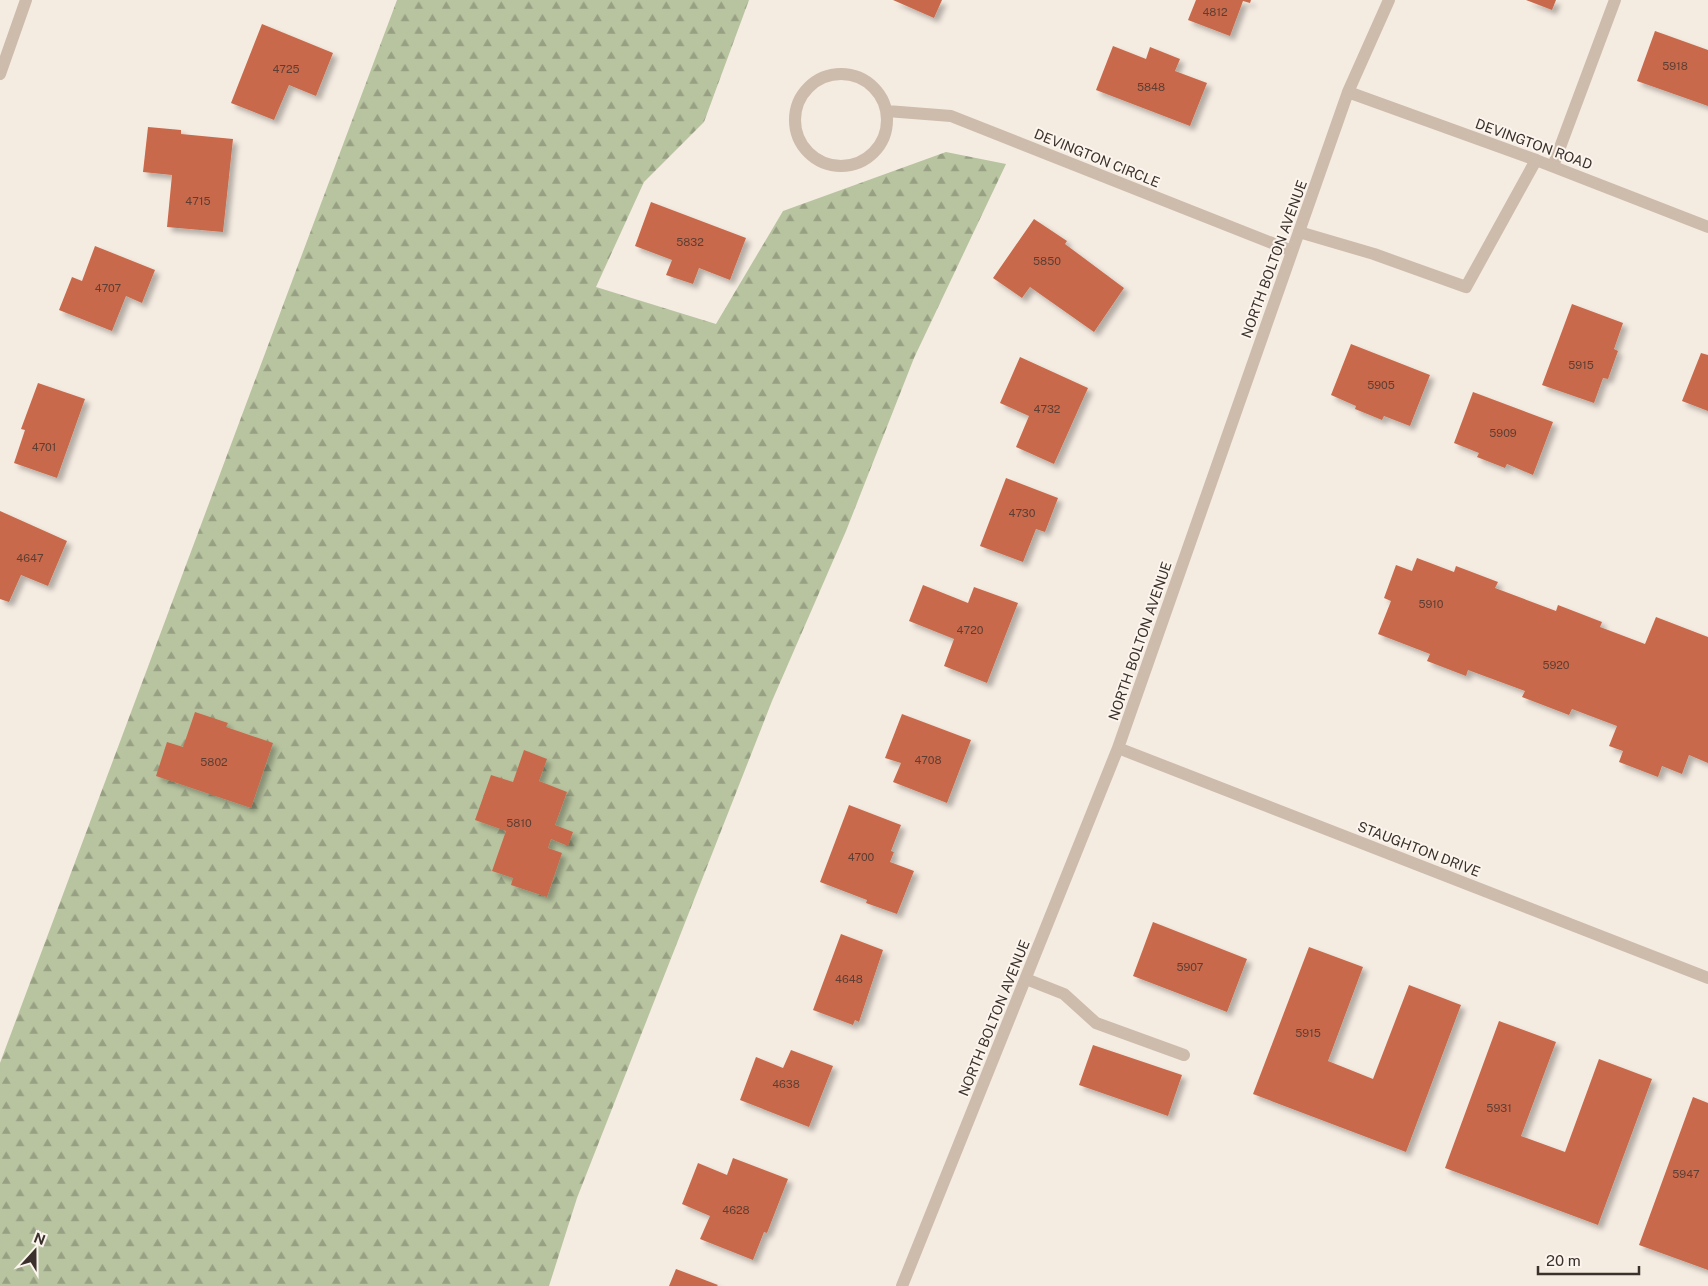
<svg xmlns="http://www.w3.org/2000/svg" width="1708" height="1286" font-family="'Public Sans',sans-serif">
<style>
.forest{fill:url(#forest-firs)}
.building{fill:#c8694b;filter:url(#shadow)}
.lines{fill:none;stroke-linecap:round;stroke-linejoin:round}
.lane{stroke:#cdbbac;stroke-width:12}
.street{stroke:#cdbbac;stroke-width:12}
.labels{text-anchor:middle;stroke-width:4;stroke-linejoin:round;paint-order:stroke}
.number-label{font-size:11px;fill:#5e3e33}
.street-label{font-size:14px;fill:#3b302b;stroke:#fbf5ee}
</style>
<defs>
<pattern id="forest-firs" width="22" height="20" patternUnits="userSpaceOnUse" patternTransform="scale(1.25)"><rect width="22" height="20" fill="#b8c4a0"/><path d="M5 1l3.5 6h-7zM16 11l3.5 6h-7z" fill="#97a083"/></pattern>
<filter id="shadow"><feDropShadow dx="4.5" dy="4.5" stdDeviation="2.5" flood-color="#0004"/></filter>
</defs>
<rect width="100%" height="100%" fill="#f4ebe1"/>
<path class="forest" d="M397 0H749L704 122 644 182 596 287 716 324 783 211 946 152 1006 164 914 358 846 531 772 701 577 1198 549 1286H0V1063Z"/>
<path class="building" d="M893 0H942L934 18Z
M1196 0H1251L1250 3 1243 1 1230 36 1188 20Z
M1526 0H1556L1552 10Z
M262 24 333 53 316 96 289 85 274 120 231 103Z
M1655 31 1708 50V106L1637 81Z
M1113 46 1146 59 1150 47 1180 59 1175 71 1207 83 1190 126 1096 90Z
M148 127 181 130V134L233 139 223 232 167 227 172 175 143 172Z
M651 202 746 238 730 280 699 268 693 284 666 275 672 260 635 246Z
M1034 219 1067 241 1065 244 1124 288 1094 332 1030 287 1022 298 993 278Z
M95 246 155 270 142 303 126 296 112 331 59 310 72 277 82 281Z
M1572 304 1623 323 1614 349 1618 351 1608 379 1603 378 1594 403 1542 385Z
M1351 344 1430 375 1410 426 1384 416 1382 420 1355 409 1356 406 1331 395Z
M1701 353 1708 355V411L1682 401Z
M1020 357 1088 388 1054 464 1016 447 1029 416 1000 403Z
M38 383 85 399 57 478 14 463 25 430 21 429Z
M1473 392 1553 422 1533 475 1507 464 1505 468 1477 457 1479 453 1454 443Z
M1006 478 1058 498 1045 532 1036 529 1023 562 980 546Z
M0 511 67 541 48 586 21 575 9 602 0 599Z
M1417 558 1454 572 1456 566 1498 582 1495 588 1556 611 1558 605 1602 622 1600 627 1645 644 1656 617 1708 637V763L1689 755 1682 774 1662 766 1658 777 1619 762 1623 751 1609 746 1617 726 1572 709 1569 715 1522 697 1525 691 1468 670 1466 676 1427 661 1430 654 1378 634 1391 601 1384 598 1396 565 1412 571Z
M923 585 968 603 974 587 1018 603 987 683 944 666 954 639 909 621Z
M195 712 228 723 226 727 273 743 251 808 156 776 167 742 183 747Z
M902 714 971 740 947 803 893 782 901 763 885 758Z
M524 750 547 759 539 781 567 792 555 825 573 832 568 846 551 839 548 848 562 853 547 897 511 885 513 878 492 871 506 831 475 820 491 775 513 782Z
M849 805 901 825 891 851 894 852 890 862 914 871 897 914 866 903 867 900 820 882Z
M1153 922 1247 959 1227 1012 1133 976Z
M841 934 883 950 859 1022 855 1020 853 1025 813 1010Z
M1309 947 1363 967 1328 1061 1373 1079 1409 985 1461 1005 1406 1152 1253 1094Z
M1499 1021 1556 1042 1521 1136 1565 1152 1599 1059 1652 1079 1598 1225 1445 1168Z
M1093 1045 1182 1075 1168 1116 1079 1085Z
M791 1050 833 1066 809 1127 740 1100 756 1057 783 1068Z
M1693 1097 1708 1103V1270L1639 1245Z
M733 1158 788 1179 767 1233 764 1232 753 1260 700 1239 710 1216 682 1204 698 1163 727 1175Z
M676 1269 718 1285 717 1286H669Z"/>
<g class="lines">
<path class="lane" d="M1553 166 1615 0
M1299 232 1374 254 1466 287 1536 160
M1026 979 1064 994 1096 1023 1184 1055"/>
<path class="street" d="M795 120a46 46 0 1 1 92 0a46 46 0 1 1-92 0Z
M0 74 26 0
M1348 92 1536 160 1708 227
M887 111 951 116 1292 251
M1118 748 1708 978
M902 1286 1118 748 1348 92 1389 0"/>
</g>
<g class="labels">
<g class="number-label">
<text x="1215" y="16">4812</text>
<text x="1675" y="70">5918</text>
<text x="286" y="73">4725</text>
<text x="1151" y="91">5848</text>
<text x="198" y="205">4715</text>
<text x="690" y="246">5832</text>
<text x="1047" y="265">5850</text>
<text x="108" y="292">4707</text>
<text x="1581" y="369">5915</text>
<text x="1381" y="389">5905</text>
<text x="1047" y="413">4732</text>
<text x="1503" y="437">5909</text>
<text x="44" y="451">4701</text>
<text x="1022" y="517">4730</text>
<text x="30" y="562">4647</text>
<text x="1431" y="608">5910</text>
<text x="970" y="634">4720</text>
<text x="1556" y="669">5920</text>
<text x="928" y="764">4708</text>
<text x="214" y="766">5802</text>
<text x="519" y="827">5810</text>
<text x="861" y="861">4700</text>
<text x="1190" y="971">5907</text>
<text x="849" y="983">4648</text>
<text x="1308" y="1037">5915</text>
<text x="786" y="1088">4638</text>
<text x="1499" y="1112">5931</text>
<text x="1686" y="1178">5947</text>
<text x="736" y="1214">4628</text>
</g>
<g class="street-label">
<text transform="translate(1534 144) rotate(20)" y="5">DEVINGTON ROAD</text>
<text transform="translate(1097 158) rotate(22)" y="5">DEVINGTON CIRCLE</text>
<text transform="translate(1274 259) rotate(-70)" y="5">NORTH BOLTON AVENUE</text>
<text transform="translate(1140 641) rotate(-71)" y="5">NORTH BOLTON AVENUE</text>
<text transform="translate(1419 849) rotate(21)" y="5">STAUGHTON DRIVE</text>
<text transform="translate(994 1018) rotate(-68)" y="5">NORTH BOLTON AVENUE</text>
</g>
</g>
<g transform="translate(35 1251) rotate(21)" stroke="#fbf5ee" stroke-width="4" paint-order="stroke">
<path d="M0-4L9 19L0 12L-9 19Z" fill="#3b302b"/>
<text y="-8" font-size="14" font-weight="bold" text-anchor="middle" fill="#3b302b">N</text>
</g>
<path d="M1538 1266v8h101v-8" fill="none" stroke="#3b302b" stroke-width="2.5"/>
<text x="1546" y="1266" font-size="15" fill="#3b302b" stroke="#fbf5ee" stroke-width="4" paint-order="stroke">20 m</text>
</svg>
